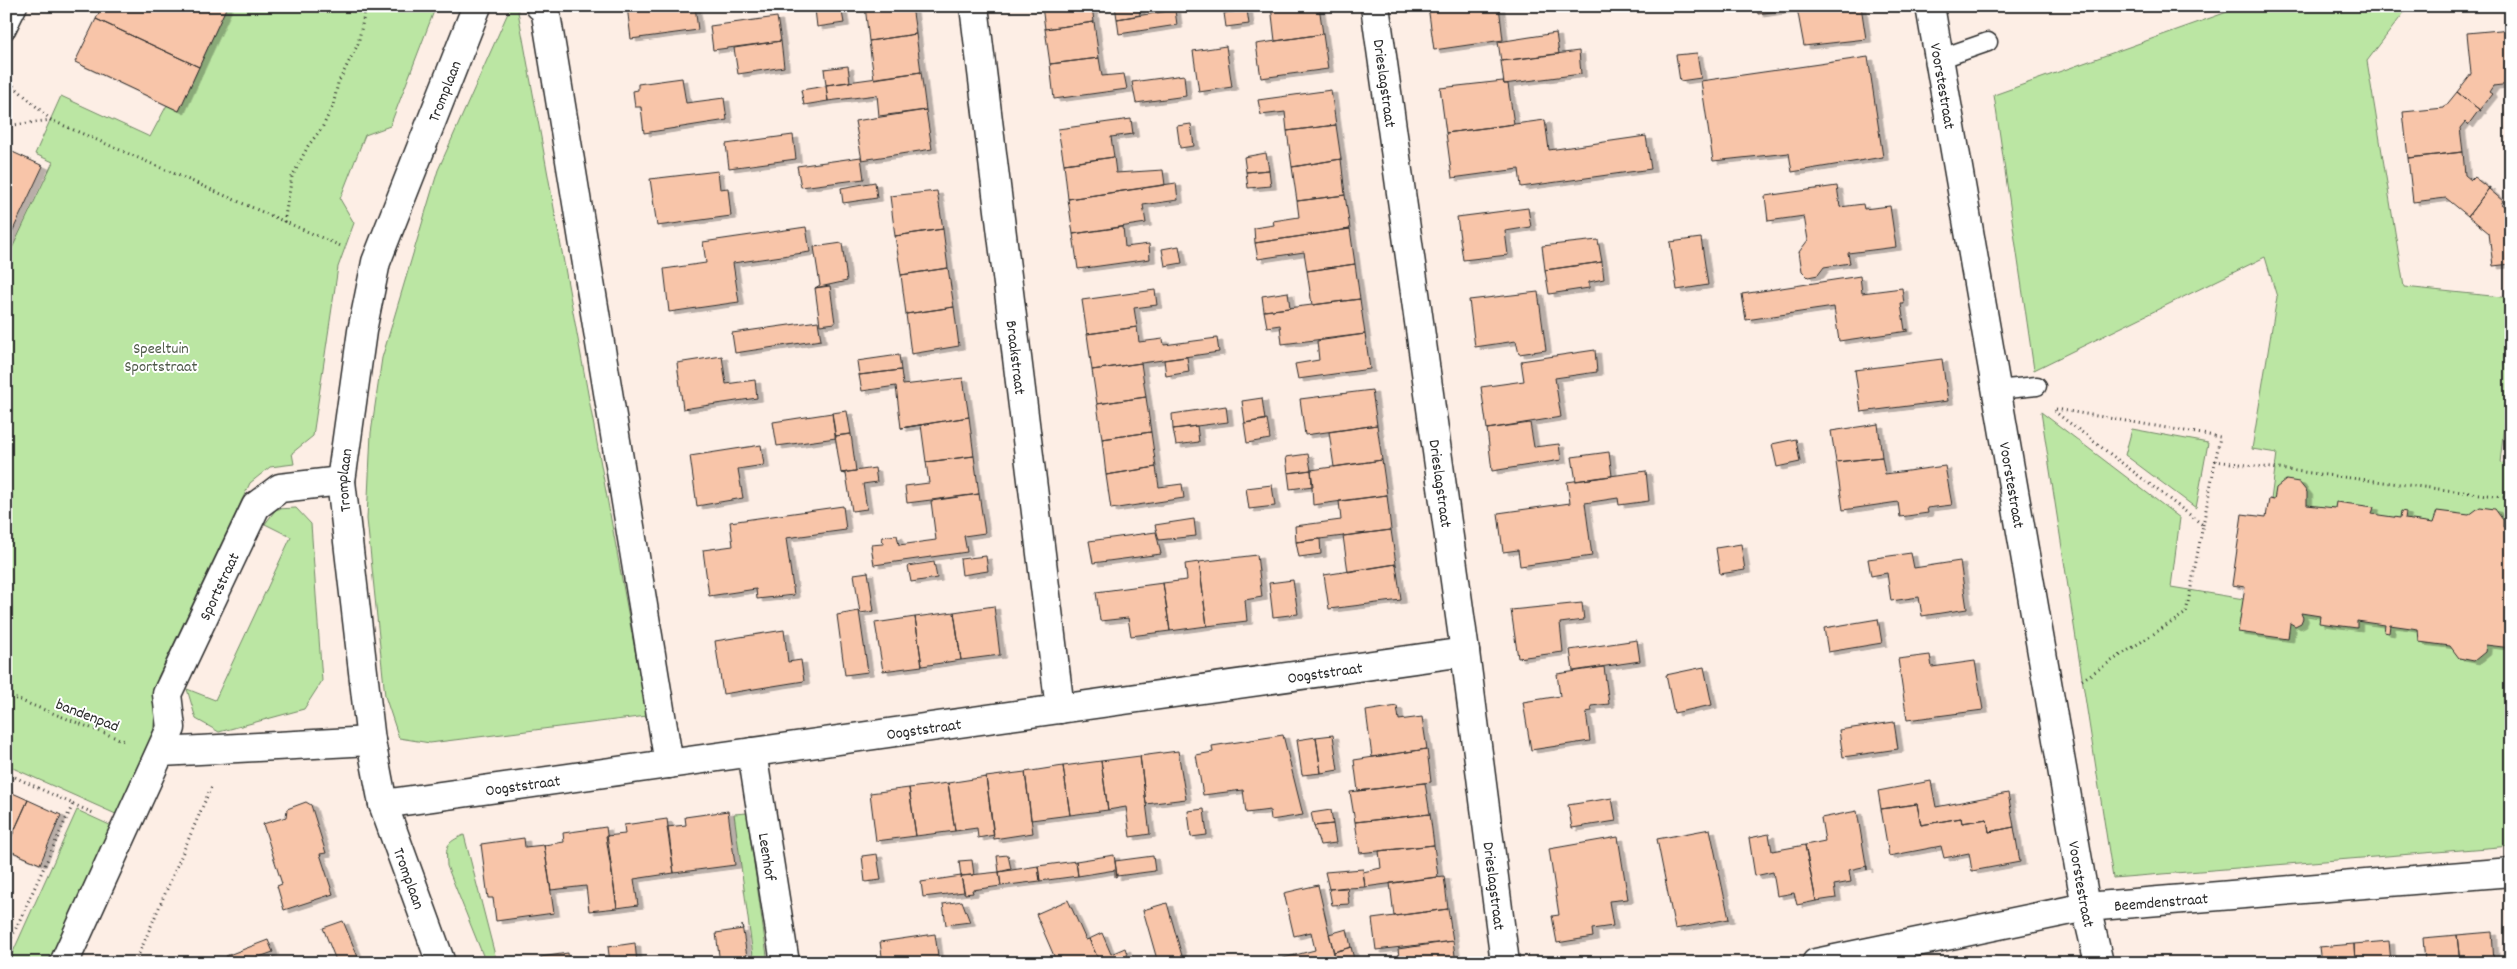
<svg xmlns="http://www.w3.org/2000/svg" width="2517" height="969" font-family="Dekko,sans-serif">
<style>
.green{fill:#bbe6a3;stroke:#738867}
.building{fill:#f8c5a9;stroke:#2b2b2b;filter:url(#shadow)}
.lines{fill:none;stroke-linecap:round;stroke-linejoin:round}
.lane-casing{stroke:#2b2b2b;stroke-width:21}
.street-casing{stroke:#2b2b2b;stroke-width:31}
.path{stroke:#2b2b2b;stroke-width:3;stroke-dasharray:1 4;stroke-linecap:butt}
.lane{stroke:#fff;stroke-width:18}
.street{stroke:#fff;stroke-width:28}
.labels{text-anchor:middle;stroke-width:4;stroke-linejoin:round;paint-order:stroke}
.street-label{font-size:16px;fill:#2b2b2b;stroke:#fff}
.park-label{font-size:16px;fill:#4f5a49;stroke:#fff}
</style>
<defs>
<filter id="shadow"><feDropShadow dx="5.5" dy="3" stdDeviation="0" flood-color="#0004"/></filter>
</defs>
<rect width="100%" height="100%" fill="#fdeee5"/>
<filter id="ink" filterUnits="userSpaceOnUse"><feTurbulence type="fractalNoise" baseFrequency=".02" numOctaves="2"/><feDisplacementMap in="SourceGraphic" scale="10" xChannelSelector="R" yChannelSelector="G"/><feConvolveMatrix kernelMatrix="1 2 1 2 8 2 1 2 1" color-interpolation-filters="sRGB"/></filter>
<g filter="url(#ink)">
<path class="green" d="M227 6H436L390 126 365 135 340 199 354 223 338 267 313 436 292 453 294 464 270 467 250 483 158 677 153 736 118 815 6 765V261L53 162 35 154 61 96 150 137 167 105 179 111Z
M511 6H517L647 716 430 743 399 738 385 696 367 519 371 433 382 358 438 170Z
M2244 6H2409L2367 61 2404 287 2511 298V358L2500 463 2511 465V846L2113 878 2041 412 2180 518 2171 587 2250 600 2270 508 2277 453 2252 449 2277 297 2265 257 2034 370 1994 95Z
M2132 429 2208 443 2196 508 2125 455Z
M296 508 311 524 322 681 304 709 219 732 196 719 187 689 215 700 291 537 265 524 276 509Z
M77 810 114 827 51 963H8Z
M747 813 768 963H754L734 814Z
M464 835 497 963H486L447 866C446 846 445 843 464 835Z"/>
<path class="building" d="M102 6H227L199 67 96 19Z
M627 6H695L698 30 631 39Z
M841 6 844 23 817 27 815 9Z
M865 6H912L916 34 869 41Z
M1042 6H1092L1094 22 1045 29Z
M1115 6H1139L1140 15 1117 19Z
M1223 6H1247V10L1224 13Z
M1271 6H1319L1323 34 1275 41Z
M1428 6H1499L1503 40 1434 50Z
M1757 6H1861L1866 39 1804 46 1797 8 1758 14Z
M1175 10 1177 25 1119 34 1117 19Z
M1247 10 1249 24 1226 27 1224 13Z
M777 17 781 41 713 50 710 26Z
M96 19 199 67 179 111 75 62Z
M1094 22 1099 58 1050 64 1045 29Z
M2511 29V84L2493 86 2489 92 2492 94 2480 109 2481 111 2457 92 2471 74 2467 33Z
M1556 33 1559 54 1501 61 1498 42Z
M916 34 921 72 874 79 869 41Z
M1323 34 1328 69 1261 78 1256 44Z
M781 41 784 67 738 74 734 48Z
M1226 46 1232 87 1199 92 1193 51Z
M1579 51 1581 74 1504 84 1501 61Z
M1697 53 1701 78 1680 81 1676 55Z
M1868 57 1883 157 1792 172 1789 153 1713 161 1701 81Z
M1099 58 1102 76 1124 74 1127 89 1054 99 1050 64Z
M848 66 850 82 826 85 824 69Z
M921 72 926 110 879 116 877 95 828 101 826 85Z
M1184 75 1186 96 1136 103 1132 82Z
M682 78 686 103 724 98 727 120 644 133 641 107H635L633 91 638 90V84Z
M1503 81 1504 84H1508L1514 124 1446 133 1440 88Z
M826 86 828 101 804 105 801 90Z
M1331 90 1336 125 1287 131 1285 112 1261 115 1258 100Z
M2457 92 2481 111 2479 110 2468 125 2465 122 2460 128 2463 152 2408 158 2403 112 2444 108Z
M926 110 932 149 862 160 855 121Z
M1131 119 1133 134 1111 137 1114 157 1064 164 1058 129Z
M1545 120 1549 150 1646 136 1651 169 1521 187 1519 169 1452 178 1446 133Z
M1191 124 1194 146 1180 148 1177 126Z
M1336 125 1341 159 1292 167 1287 131Z
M793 135 796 159 729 168 726 144Z
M6 149 43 166 6 245Z
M2463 152 2465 175 2471 180 2474 177 2488 188 2490 187 2468 216 2446 198 2413 202 2408 158Z
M1266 153 1269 170 1246 172 1244 157Z
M861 157 864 179 801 187 797 166Z
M1114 157 1116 173 1163 170 1165 185 1068 199 1064 164Z
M1341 159 1345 195 1297 201 1292 167Z
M1269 170 1271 186 1248 188 1246 172Z
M718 171 720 189 728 188 731 216 657 226 650 179Z
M875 182 877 198 843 203 841 188Z
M1176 183 1178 200 1143 205 1146 223 1073 234 1068 199Z
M1837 186 1840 207 1863 204 1864 209 1890 206 1896 247 1848 253 1850 263 1824 267 1818 275 1808 277 1802 271 1799 252 1808 240 1804 216 1768 221 1765 196Z
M2490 187 2489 189 2503 201 2501 204 2507 208H2511V264L2493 266 2489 233 2468 216Z
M937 191 943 229 895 236 890 196Z
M1345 195 1350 229 1255 243 1254 228 1274 225 1273 221 1299 217 1297 201Z
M1528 208 1531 227 1505 231 1508 255 1463 260 1457 217Z
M806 227 810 252 733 263 739 302 669 312 664 269 706 263 703 242Z
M1123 227 1125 247 1149 244 1150 259 1078 269 1073 234Z
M943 229 948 268 901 275 895 236Z
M1350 229 1355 264 1307 271 1304 252 1258 259 1255 243Z
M1701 238 1708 285 1677 290 1670 242Z
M1598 240 1602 262 1545 270 1542 246Z
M842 243 847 281 815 288 820 285 814 247Z
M1179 246 1182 263 1165 266 1162 249Z
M1602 262 1604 279 1589 282V288L1549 294 1545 270Z
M1355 264 1360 299 1312 305 1307 271Z
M948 268 954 307 906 314 901 275Z
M1860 276 1862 293 1902 288 1904 304H1901L1905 330 1908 329V331L1839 341 1834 307 1746 320 1742 294Z
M830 286 835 323 820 325 815 288Z
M1155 290 1157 305 1134 308 1137 327 1087 334 1082 300Z
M1288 292 1290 308 1264 311 1262 296Z
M1538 292 1546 350 1519 354 1516 341 1475 347 1469 300Z
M1360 299 1365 334 1282 344 1280 325 1267 327 1264 311Z
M954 307 959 346 911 354 906 314Z
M818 321 821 340 735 353 732 333Z
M1137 327 1139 342 1163 339 1164 345 1217 338 1219 352 1092 370 1087 334Z
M1365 334 1370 369 1298 379 1295 364 1319 360 1317 341Z
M1595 350 1597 372 1555 378 1561 417 1487 429 1481 387 1524 381 1521 361Z
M899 355 901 370 859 375 857 361Z
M722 356 726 384 755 380 757 398 683 409 677 363Z
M1187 357 1189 372 1166 376 1164 360Z
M1942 359 1948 401 1861 412 1855 370Z
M1141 363 1146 397 1097 404 1092 370Z
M901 370 903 385 963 378 969 417 901 428 896 386 862 391 859 375Z
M1372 390 1377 425 1305 435 1300 399Z
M1146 397 1151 432 1102 439 1097 404Z
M1262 398 1265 420 1245 423 1242 401Z
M1226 406 1228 422 1173 429 1172 414Z
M847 411 851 434 835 436 832 413Z
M832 413 836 438 777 446 773 422Z
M969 417 974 456 926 462 921 425 901 428Z
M1267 419 1270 439 1247 443 1244 423Z
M1530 423 1534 447 1559 444 1561 460 1492 471 1487 429Z
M1878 424 1882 457 1836 462 1831 431Z
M1377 425 1382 460 1334 467 1329 432Z
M1197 426 1199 442 1176 445 1173 429Z
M1151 432 1156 467 1106 475 1102 439Z
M851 434 856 471 841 473 835 436Z
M1796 439 1800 462 1777 467 1772 444Z
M761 445 764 465 738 469 743 498 697 506 690 456Z
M1609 452 1612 476 1576 481 1572 457Z
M1308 454 1311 470 1288 473 1286 457Z
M974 456 979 494 907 503 905 486 929 483 926 462Z
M1882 457 1885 474 1945 466 1952 505 1927 508 1928 513 1900 517 1898 502 1843 510 1836 462Z
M1382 460 1387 495 1313 505 1311 470Z
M1156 467 1159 487 1182 484 1184 498 1111 509 1106 475Z
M875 468 877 482 863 484 867 509 852 511 846 474 841 473Z
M1311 470 1313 486 1290 489 1288 473Z
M1646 471 1649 501 1619 505 1618 498 1585 503 1592 556 1520 566 1518 550 1503 552 1498 513 1570 503 1567 482Z
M2286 480 2299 482 2307 492V505L2335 508 2336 502 2374 507 2372 514 2400 518 2401 511 2406 512 2405 519 2433 523 2437 511 2469 515 2480 507 2495 509 2503 520V527L2511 528V648L2486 645 2485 652 2474 661 2459 658 2450 646 2419 642 2418 629 2390 625 2389 633 2384 632 2385 625 2357 621V628L2319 623 2320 616 2301 613 2303 618 2301 623 2295 626 2290 623 2288 639 2238 632 2245 587 2232 585 2242 514 2266 517 2269 499 2274 500 2276 488Z
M1272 485 1275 506 1249 509 1246 488Z
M979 494 985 533 964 536 967 552 874 565 871 545 883 544 882 537 897 535 899 545 936 540 931 501Z
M1387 495 1391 530 1296 542 1295 526 1341 520 1339 501Z
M843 506 846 530 786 538 794 595 757 599 756 589 709 596 703 550 733 546 730 522Z
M1194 519 1196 536 1159 540 1155 525Z
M1391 530 1396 564 1348 572 1343 536Z
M1156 532 1161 554 1093 563 1089 541Z
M1320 539 1321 554 1299 557 1296 542Z
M1741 544 1745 570 1720 574 1716 548Z
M1911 553 1914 568 1960 561 1967 609 1922 616 1919 597 1891 601 1887 573 1871 576 1868 559Z
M1257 555 1262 597 1245 600 1247 621 1207 626 1199 562Z
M986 556 988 571 962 575 960 559Z
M934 562 937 578 911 582 908 566Z
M1199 562 1207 626 1170 631 1163 583 1187 580 1185 564Z
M1396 564 1401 600 1329 609 1324 575Z
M868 572 874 611 860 613 854 574Z
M1293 580 1298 614 1273 617 1269 583Z
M1163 583 1170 631 1131 636 1128 618 1100 621 1096 592Z
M1582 603 1584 620 1560 623 1563 652 1518 658 1511 610Z
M994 606 1000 655 961 660 954 612Z
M859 611 868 672 845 675 837 615Z
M954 612 961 660 922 666 915 617Z
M915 617 922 666 883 671 875 623Z
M1878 619 1882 643 1828 652 1824 628Z
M784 630 788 662 801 660 804 681 723 694 715 641Z
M1637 640 1640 661 1573 671 1570 650Z
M1930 655 1932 667 1975 661 1983 710 1907 720 1898 659Z
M1604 667 1609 704 1591 706 1592 711 1586 712 1590 741 1531 750 1523 702 1560 696 1557 674Z
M1704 667 1712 705 1674 713 1666 675Z
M1397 706 1399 720 1422 717 1427 749 1372 757 1366 711Z
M1894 722 1898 749 1843 757 1839 730Z
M1283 735 1303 815 1271 820 1270 810 1246 813 1243 790 1203 795 1196 755 1213 752 1212 746Z
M1333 735 1338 770 1321 773 1316 737Z
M1316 737 1321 773 1302 775 1297 740Z
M1427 749 1431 782 1358 791 1354 760Z
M1178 751 1186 799 1146 804 1140 756Z
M1140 756 1150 834 1130 837 1126 807 1108 810 1101 761Z
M1101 761 1108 810 1070 815 1063 766Z
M1063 766 1070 815 1031 820 1025 772Z
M1025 772 1033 833 994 839 986 777Z
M986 777 994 835 978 838 977 828 955 831 948 783Z
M1931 781 1936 807 2008 793 2014 827 1989 832 1987 819 1962 823 1961 818 1921 825 1917 804 1881 809 1878 791Z
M948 783 955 831 916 836 909 788Z
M1425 783 1430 814 1355 822 1350 792Z
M909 788 916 836 876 841 870 793Z
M6 790 28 800 6 849Z
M1612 798 1616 821 1572 828 1568 805Z
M28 800 61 815 40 864 6 849Z
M306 802 311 805 326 853 320 854 333 894 284 910 277 886 282 884 263 824 286 817 287 809Z
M1917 804 1921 825 1961 818 1962 823 1987 819 1989 832 2014 827 2020 862 1972 871 1969 853 1944 858 1941 846 1889 856 1881 809Z
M1204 809 1207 835 1191 837 1188 811Z
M1331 810 1333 824 1314 826 1311 813Z
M728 811 735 865 674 873 667 827 686 825 685 817Z
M1857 811 1867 870V866L1849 870 1851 882 1834 885 1836 898 1816 901 1805 845 1825 841 1821 818Z
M1430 814 1434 845 1360 853 1355 822Z
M667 819 674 873 634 879 638 905 617 908 606 836 625 834 624 825Z
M1333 824 1336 843 1320 845 1314 826Z
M606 827 617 908 589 911 586 886 551 890 544 845 564 842 563 833Z
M1710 829 1729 919 1675 929 1657 839Z
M1769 834 1772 851 1805 845 1816 901 1797 905 1794 893 1777 896 1773 872 1755 876 1749 838Z
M1618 837 1628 899 1609 901 1613 926 1592 929 1593 937 1557 943 1552 916 1559 915 1549 849Z
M524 838 525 847 544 845 554 913 496 921 493 898H488L481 844Z
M1434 845 1438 877 1365 887 1363 872 1381 868 1379 851Z
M877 854 881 880 865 882 862 856Z
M1008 855 1011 869 999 872 997 856Z
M1114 855 1117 876 1115 877V870L1078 876 1076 861Z
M1153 856 1155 871 1117 876 1115 861Z
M972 860 974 875 961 876 959 861Z
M1076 861 1078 876 1040 881 1038 866Z
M1038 866 1040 881 1001 886 999 872Z
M1363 869 1365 887 1329 889 1325 872Z
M999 872 1001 886 972 890 973 893 965 894 961 876Z
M961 876 964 892 923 897 921 882Z
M1444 876 1448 909 1394 916 1390 883Z
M1318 885 1336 963H1264L1315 950 1311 932 1294 936 1284 893Z
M1347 887 1349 904 1332 905 1329 889Z
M1068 900 1086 940 1089 939 1100 963H1057L1036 914Z
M962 901 970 922 946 925 943 904Z
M1167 903 1184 963H1158L1143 910Z
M1448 909 1453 941 1376 950 1372 919Z
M343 921 360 962 359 963H337L323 928Z
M742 925 748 963H720L716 933 743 929Z
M1347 929 1351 947 1334 952 1329 934Z
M2492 932 2494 963H2460L2457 935Z
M1102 933 1111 954 1125 948 1130 963H1100L1089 939Z
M935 934 939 963H883L880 942Z
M2457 935 2460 963H2425L2423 938Z
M268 940 273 952 251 960 252 963H229L226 956Z
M1453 941 1456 963H1400L1398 949Z
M2389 941 2391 963H2355L2354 944Z
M635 943 637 963H610L608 947Z
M2354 944 2355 963H2321L2319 947Z
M1351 947 1355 963H1336L1334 952Z
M568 953 569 963H542L541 957Z
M2216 957 2217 963H2191Z
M2305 959 2306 963H2284L2283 961Z"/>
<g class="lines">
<g class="lane-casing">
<path id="lane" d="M6 30 18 6
M1939 59 1988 42
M1996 390 2037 386"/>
</g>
<g class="street-casing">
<g id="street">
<path d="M540 6 545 8 669 764"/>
<path id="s1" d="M974 6 1060 709"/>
<path id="s2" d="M1375 6 1465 652 1505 963"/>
<path id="s3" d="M1930 6 2086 907 2099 963"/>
<path d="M161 752 371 741"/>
<path id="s4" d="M752 752 785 963"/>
<path id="s5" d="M383 804 1465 652"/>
<path id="s6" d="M64 963 171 728 167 694 256 506 280 488 341 481"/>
<path id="s7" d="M441 963 383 804 371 741 341 481 362 331 376 262 477 6"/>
<path id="s8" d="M1816 963 2086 907 2511 872"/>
</g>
</g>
<path class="path" d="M6 79 51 120 343 247
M6 126 51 120
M284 222 292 177 308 146 322 128 333 106 338 83 358 44 366 6
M2056 409 2220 437 2203 525
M2054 411 2203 525 2186 613 2082 680
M2215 461 2511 498
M6 695 127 742
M6 773 73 804 6 950
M73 804 93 813
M6 936 12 938
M135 963 212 785"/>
<use href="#lane" class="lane"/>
<use href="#street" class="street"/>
</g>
</g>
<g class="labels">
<g class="street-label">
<text dy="6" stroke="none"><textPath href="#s2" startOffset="78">Drieslagstraat</textPath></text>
<text dy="6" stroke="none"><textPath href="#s3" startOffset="81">Voorstestraat</textPath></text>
<text dy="6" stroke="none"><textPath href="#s7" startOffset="901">Tromplaan</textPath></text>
<text dy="6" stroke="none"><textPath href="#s1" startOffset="354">Braakstraat</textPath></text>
<text dy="6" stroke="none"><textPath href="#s7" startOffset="496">Tromplaan</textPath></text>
<text dy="6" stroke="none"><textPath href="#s2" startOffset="482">Drieslagstraat</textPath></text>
<text dy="6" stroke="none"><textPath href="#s3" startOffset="486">Voorstestraat</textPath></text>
<text dy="6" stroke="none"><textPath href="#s6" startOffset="412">Sportstraat</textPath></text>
<text dy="6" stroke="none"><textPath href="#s5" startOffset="951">Oogststraat</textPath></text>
<text transform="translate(88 714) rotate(21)" y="6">bandenpad</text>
<text dy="6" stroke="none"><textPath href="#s5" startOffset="546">Oogststraat</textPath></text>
<text dy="6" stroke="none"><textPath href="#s5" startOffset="141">Oogststraat</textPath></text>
<text dy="6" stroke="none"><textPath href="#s4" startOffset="106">Leenhof</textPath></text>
<text transform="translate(410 878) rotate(70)" y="6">Tromplaan</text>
<text dy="6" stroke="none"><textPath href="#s3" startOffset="891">Voorstestraat</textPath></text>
<text dy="6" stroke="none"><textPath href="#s2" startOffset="888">Drieslagstraat</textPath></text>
<text dy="6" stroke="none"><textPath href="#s8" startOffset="351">Beemdenstraat</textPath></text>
</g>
<g class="park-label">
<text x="161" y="353">Speeltuin<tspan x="161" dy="18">Sportstraat</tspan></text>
</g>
</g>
<rect width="2517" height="969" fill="none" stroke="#fff" stroke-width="25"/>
<rect x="12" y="12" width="2492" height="944" fill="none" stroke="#2b2b2b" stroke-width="2" filter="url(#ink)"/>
</svg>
